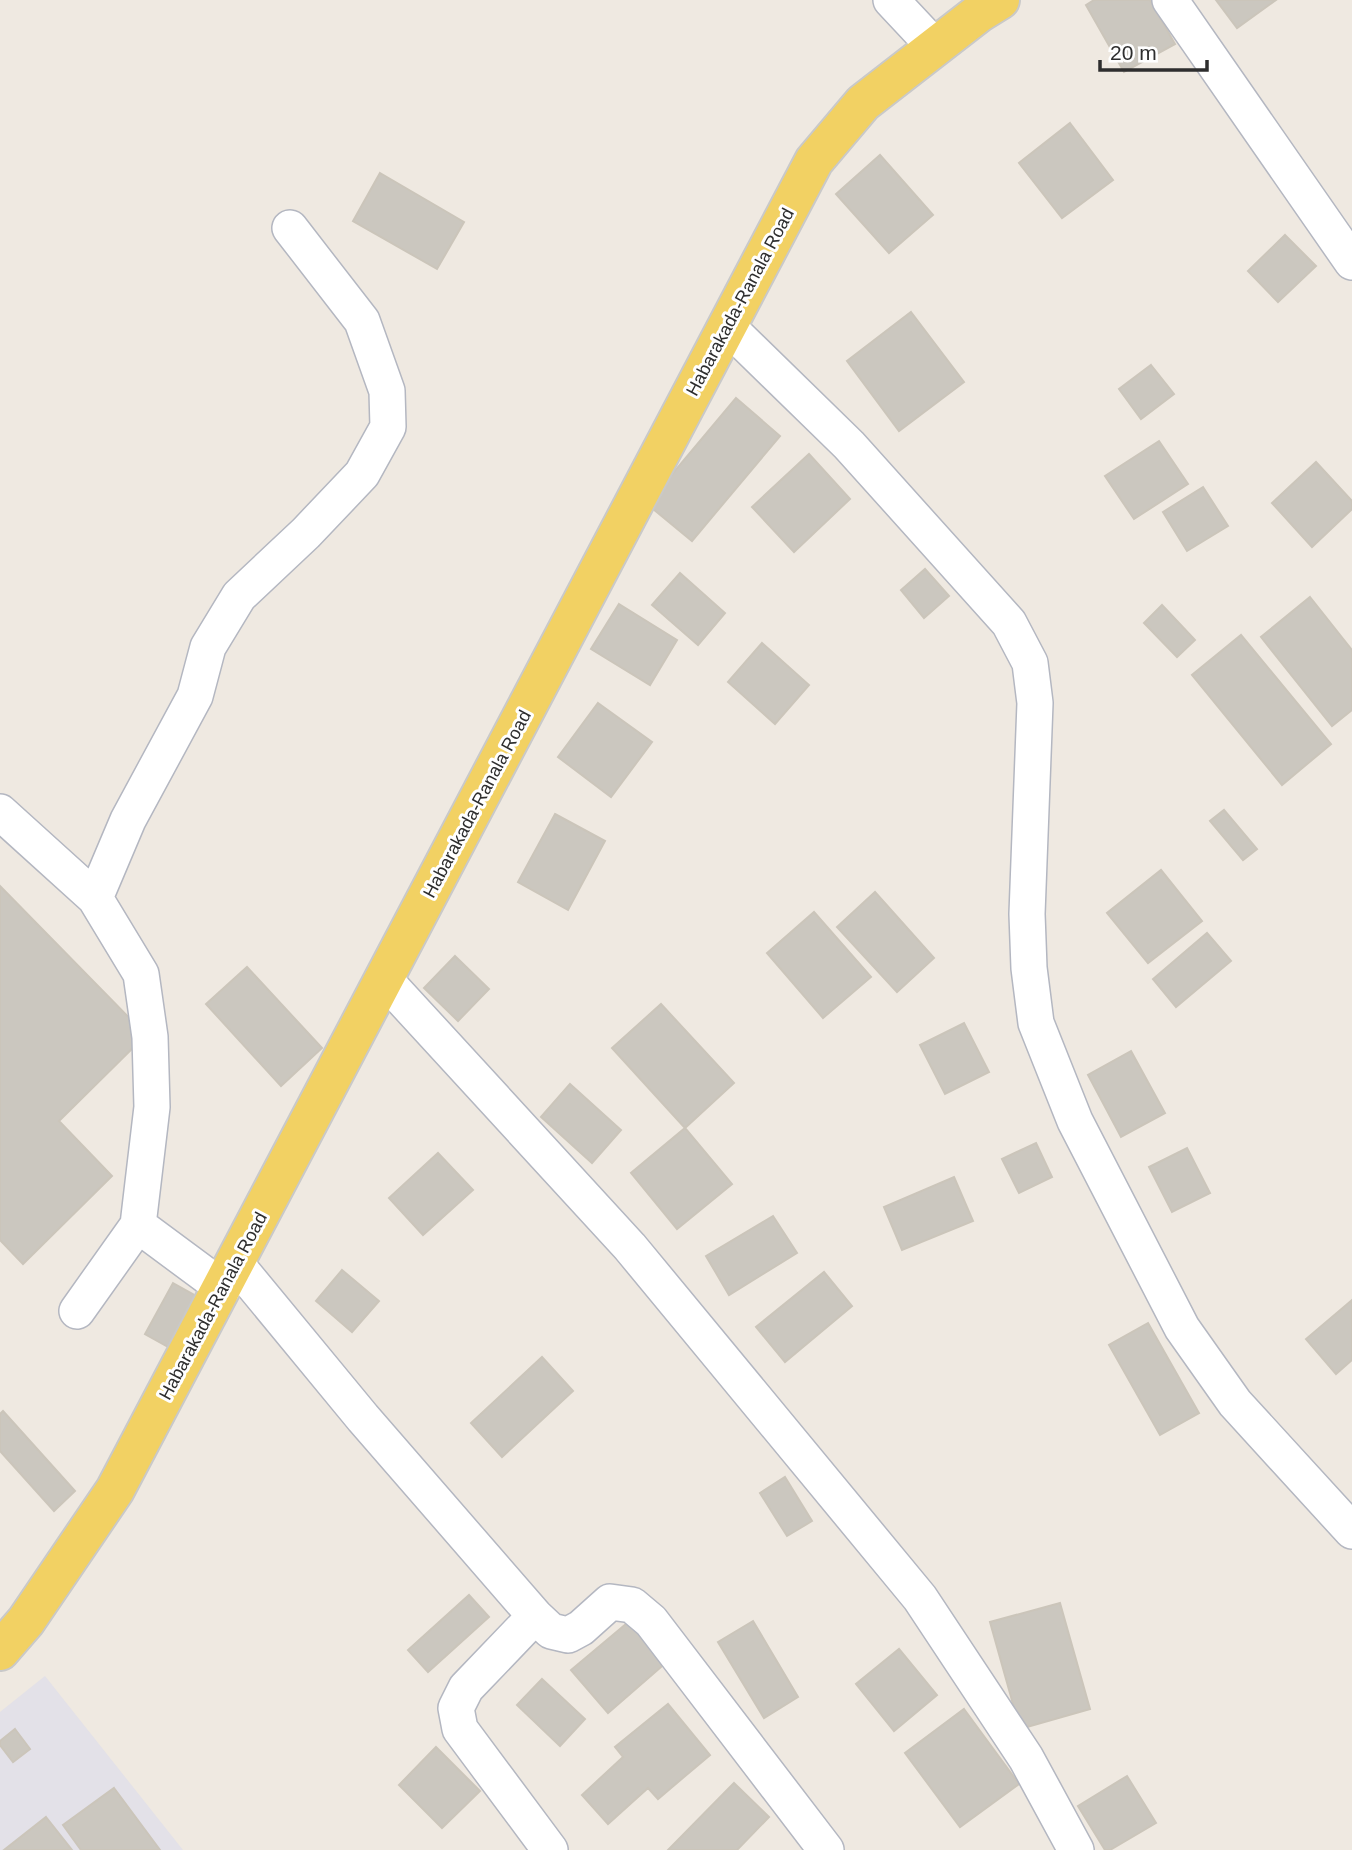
<svg xmlns="http://www.w3.org/2000/svg" width="1352" height="1850" font-family="Helvetica,sans-serif">
<style>
.industrial{fill:#e3e1e8}
.building{fill:#cbc7bf;stroke:#cbc5ba;stroke-width:2}
.lines{fill:none;stroke-linecap:round;stroke-linejoin:round}
.minor-casing{stroke:#b4b7c1;stroke-width:38}
.major-casing{stroke:#c9c9c9;stroke-width:42}
.minor{stroke:#fff;stroke-width:35}
.major{stroke:#f2d163;stroke-width:38}
.labels{text-anchor:middle;stroke-width:6;stroke-linejoin:round;paint-order:stroke}
.street-label{font-size:18px;fill:#2e2e2e;stroke:#fff}
</style>
<rect width="100%" height="100%" fill="#efe9e1"/>
<path class="industrial" d="M45 1676 183 1850H0V1712Z"/>
<path class="building" d="M1094 0H1150L1175 44 1124 72 1086 5Z
M1216 0H1276L1237 28Z
M1070 123 1113 180 1062 218 1019 163Z
M880 155 933 215 889 253 836 194Z
M380 173 464 222 437 269 353 221Z
M1285 235 1316 266 1278 302 1248 271Z
M911 312 964 382 899 431 847 361Z
M1151 365 1174 394 1141 419 1119 389Z
M736 398 780 436 692 541 647 504Z
M1159 441 1188 484 1134 519 1105 476Z
M809 454 850 499 794 552 752 507Z
M1316 462 1352 501V509L1312 547 1272 503Z
M1203 487 1228 526 1187 551 1163 512Z
M925 569 949 596 924 618 901 590Z
M680 573 725 613 698 645 652 605Z
M1310 597 1352 650V710L1332 726 1261 637Z
M619 604 677 640 650 685 591 649Z
M1162 605 1195 640 1177 657 1144 623Z
M1241 635 1331 744 1282 785 1192 675Z
M762 643 809 685 775 724 728 682Z
M598 703 652 742 611 797 558 757Z
M1224 810 1257 849 1243 860 1210 821Z
M555 814 605 841 568 910 518 882Z
M1161 870 1202 921 1148 963 1107 913Z
M0 886 146 1035 59 1121 112 1176 23 1264 0 1240Z
M875 892 934 958 897 992 837 927Z
M814 912 871 977 823 1018 767 953Z
M1207 933 1231 961 1176 1007 1153 979Z
M455 956 489 989 458 1021 424 988Z
M247 967 322 1048 281 1086 206 1004Z
M661 1004 734 1083 685 1128 612 1048Z
M964 1023 989 1072 945 1094 920 1045Z
M1131 1051 1165 1113 1121 1137 1088 1075Z
M570 1084 621 1130 592 1163 541 1117Z
M685 1128 732 1184 677 1229 631 1173Z
M1036 1143 1052 1177 1019 1193 1002 1159Z
M1187 1148 1210 1193 1172 1212 1149 1167Z
M438 1153 473 1190 423 1235 389 1198Z
M954 1177 973 1221 902 1250 884 1207Z
M773 1216 797 1253 729 1295 706 1256Z
M342 1270 379 1301 352 1332 316 1301Z
M824 1272 852 1306 785 1362 756 1327Z
M173 1283 196 1296 168 1347 145 1334Z
M1352 1300V1360L1336 1374 1306 1339Z
M1148 1323 1199 1413 1160 1435 1109 1345Z
M542 1357 573 1391 502 1457 471 1423Z
M3 1411 75 1491 54 1511 0 1451V1414Z
M785 1477 812 1521 787 1536 760 1493Z
M469 1595 489 1617 428 1672 408 1650Z
M1060 1603 1090 1709 1020 1729 990 1622Z
M632 1619 668 1661 608 1713 571 1670Z
M753 1621 798 1697 764 1718 718 1642Z
M899 1649 937 1695 894 1731 856 1684Z
M542 1679 585 1719 560 1746 517 1705Z
M668 1704 710 1755 658 1799 648 1788 608 1824 582 1795 623 1757 615 1747Z
M964 1709 1019 1784 960 1827 905 1753Z
M15 1729 30 1749 13 1762 0 1745V1741Z
M436 1747 480 1791 442 1828 399 1785Z
M1127 1776 1156 1823 1110 1850H1105L1078 1806Z
M734 1783 769 1817 737 1850H668Z
M114 1788 160 1850H81L63 1825Z
M46 1817 72 1850H4Z"/>
<g class="lines">
<g class="minor-casing">
<path id="minor" d="M891 0 935 47
M1170 0 1352 262
M727 326 849 445 1009 623 1030 663 1035 703 1027 914 1029 968 1036 1023 1075 1121 1182 1328 1235 1403 1352 1531
M0 812 95 898 141 974 150 1037 152 1107 138 1225 223 1288
M95 898 128 820 195 696 208 647 239 596 306 533 362 474 388 427 387 391 362 321 290 228
M385 980 630 1247 920 1598 1026 1758 1076 1850
M236 1264 363 1418 535 1616 551 1631 568 1635 581 1628 610 1602 632 1605 651 1621 826 1850
M77 1311 138 1225
M535 1616 466 1688 456 1708 460 1729 550 1850"/>
</g>
<g class="major-casing">
<path id="major" d="M0 1651 26 1621 115 1490 814 161 863 103 979 13 1000 0"/>
</g>
<use href="#minor" class="minor"/>
<use href="#major" class="major"/>
</g>
<g class="labels">
<g class="street-label">
<text transform="translate(740 302) rotate(-62)" y="6">Habarakada-Ranala Road</text>
<text transform="translate(477 804) rotate(-62)" y="6">Habarakada-Ranala Road</text>
<text transform="translate(213 1306) rotate(-62)" y="6">Habarakada-Ranala Road</text>
</g>
</g>
<path d="M1100 60v10h107v-10" fill="none" stroke="#2e2e2e" stroke-width="3.5"/>
<text x="1110" y="60" font-size="21" fill="#2e2e2e" stroke="#ffffff" stroke-width="5" paint-order="stroke">20 m</text>
</svg>
